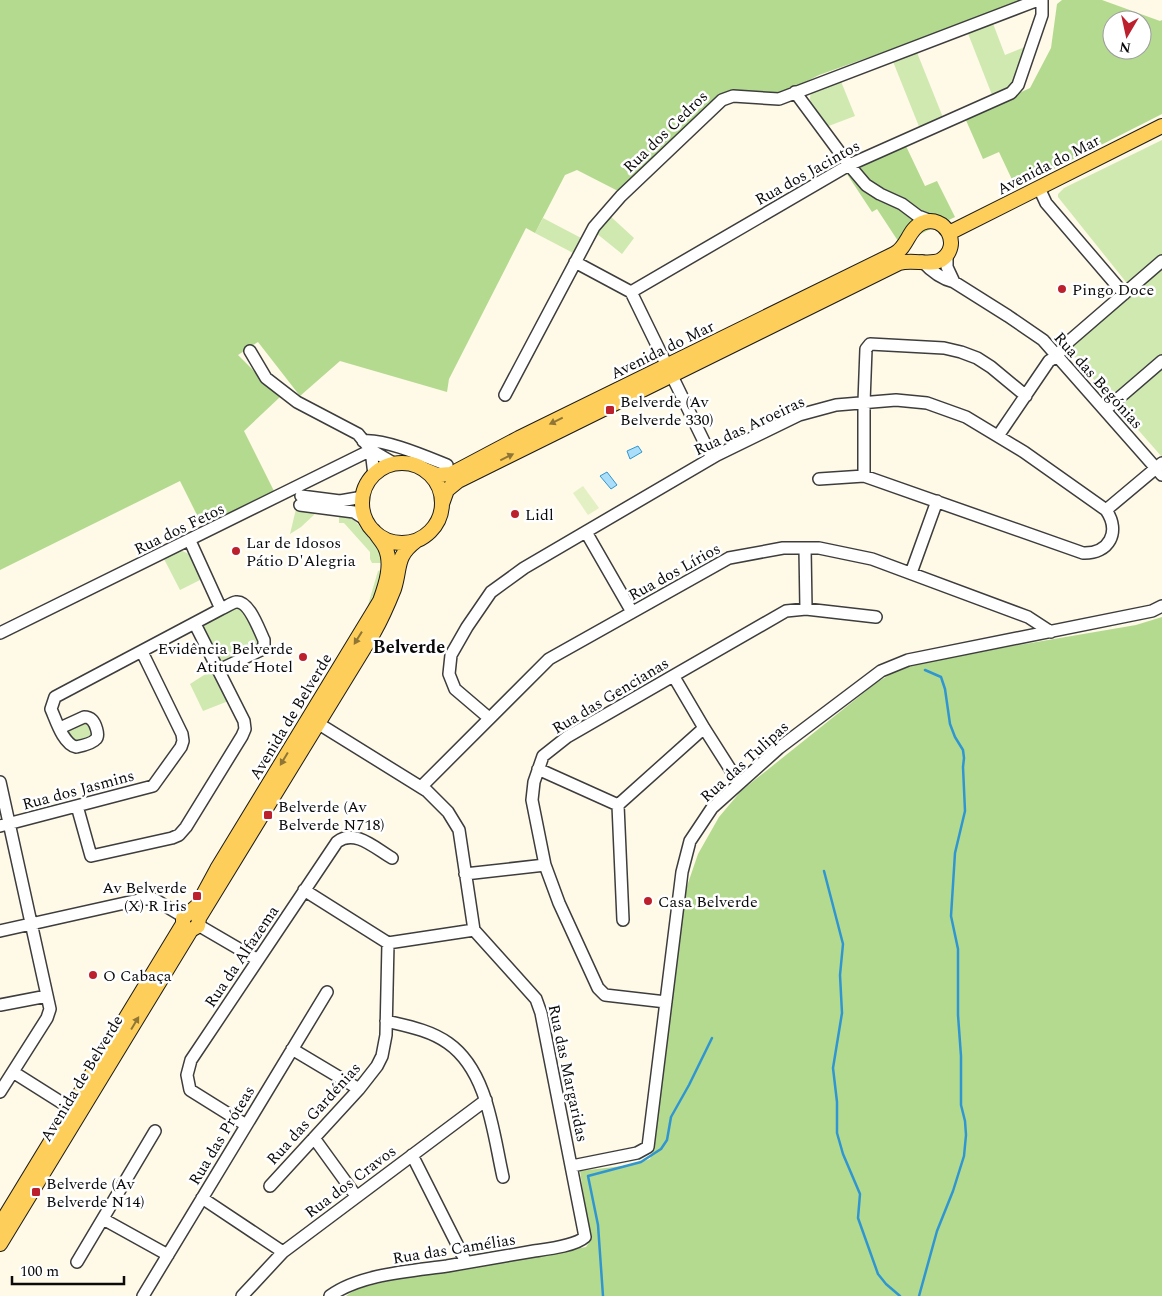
<svg xmlns="http://www.w3.org/2000/svg" width="1162" height="1296" font-family="Spectral,serif">
<style>
.green{fill:#d0e9b1}
.forest{fill:#b4da90;fill-rule:evenodd}
.pitch{fill:#e2f0c3}
.water{fill:#abdef8;stroke:#3096d1}
.lines{fill:none;stroke-linecap:round;stroke-linejoin:round}
.stream{stroke:#3096d1;stroke-width:2.5}
.minor-casing{stroke:#3d3d3d;stroke-width:14}
.major-casing{stroke:#1b1b1b;stroke-width:16}
.minor{stroke:#fff;stroke-width:11}
.major{stroke:#fdcf5a;stroke-width:14}
.oneway{fill:#907636}
.poi-dot{fill:#bd202d;stroke:#fff;stroke-width:2}
.labels{text-anchor:middle;stroke-width:5;stroke-linejoin:round;paint-order:stroke}
.street-label{font-size:16px;fill:#0a0a0a;stroke:#fff}
.poi-label{font-size:16px;fill:#0a0a0a;stroke:#fff;text-anchor:start}
.neighbourhood-label{font-size:18px;font-weight:bold;fill:#0a0a0a;stroke:#fff}
</style>
<rect width="100%" height="100%" fill="#fff9e7"/>
<path class="green" d="M992 21 1005 55 1025 47 1017 76 1005 95 994 100 967 31Z
M916 50 944 120 920 129 892 59Z
M840 79 855 116 826 127C819 117 805 104 812 91Z
M1162 140V457L1068 350 1134 292 1058 197V194L1064 188Z
M609 215 634 238 622 254 596 233Z
M543 218 583 239 575 254 535 233Z
M296 509 333 514 316 513 301 527 290 534Z
M341 515C355 518 357 523 365 533 375 546 380 546 382 563H372L370 559V552L344 523H339V517Z
M180 550 189 554 202 579 180 590 163 557Z
M384 569 383 582 368 611V605L378 571Z
M235 607 242 608 260 640 257 647 224 663H220L201 624Z
M215 668 231 700 203 711 190 684Z
M84 719 92 723 93 740 69 742 65 728Z"/>
<path class="forest" d="M0 0H1030L819 75 778 96 733 92 620 192 577 170 565 175 535 233 526 228 449 379 447 392 340 361 300 396 258 342 238 355 280 397 244 431 275 493 204 529 180 481 0 570Z
M1062 0H1102L1160 21 1162 20V114L1016 188 999 152 983 159 965 118 1030 88 1051 48 1057 4ZM1112 20H1142V50H1112Z
M905 144 925 186 937 181 955 217 900 244 877 209 872 212 845 171Z
M1162 617V1296H346L356 1289 392 1280 586 1247 590 1241 580 1171 631 1165 650 1159 655 1143 685 892 698 854 719 817 741 791 876 683 894 672 914 665 1007 647 1136 625Z"/>
<path class="pitch" d="M583 486 599 508 588 515 573 493Z"/>
<path class="water" d="M638 446 642 452 630 459 627 451Z
M607 472 617 485 611 489 600 476Z"/>
<g class="lines">
<path class="stream" d="M824 871 843 944 840 975 842 1013 833 1068 837 1102V1133L843 1154 860 1194 858 1218 878 1274 886 1284 900 1296
M603 1296 598 1225 588 1176 641 1162 661 1149 667 1140 671 1117 689 1085 712 1038
M919 1296 937 1231 953 1191 964 1156 966 1135 965 1121 961 1105V1056L958 1015V949L951 916 955 853 965 811 963 767 964 758 963 750 955 737 950 724 945 689 941 677 925 670"/>
<g class="minor-casing">
<path id="minor" d="M795 92 849 165 866 185 880 194 902 204 918 216 934 222
M1039 188 1046 203 1124 294
M922 261C931 271 942 279 954 282L947 267V253
M575 262 631 292 712 458
M954 282 1008 316 1043 340 1162 475
M631 292 849 165 1011 93 1018 85 1042 15V0
M250 351 266 378 297 402 358 434 371 450 395 464
M505 395 594 227 621 196 722 100 733 96 779 99 1038 0
M1105 410 1162 361
M998 436 1049 361 1057 356 1067 343 1162 261
M363 441C383 438 427 457 447 465
M371 450 374 475
M864 476V402L866 349 870 344 944 348 961 352 977 358 991 367 1026 396
M301 496 340 501 363 497
M300 505 354 512 365 519
M1106 510 1162 463
M586 532 632 612
M190 541 221 609
M805 548 806 609
M911 573 937 501
M0 633 371 450
M674 677 704 728 739 783
M489 718 455 689 449 674 451 655 467 627 491 592 524 568 717 455 799 415 836 405 896 400 927 403 966 417 1024 452 1106 510C1121 532 1109 554 1083 553L864 476 819 479
M311 719 427 791 448 812 459 830 474 930 536 999 541 1013 585 1237C575 1246 548 1249 534 1251 505 1256 476 1261 447 1266 411 1271 360 1274 330 1296
M60 728 84 717C87 717 89 717 92 720 95 723 100 735 96 739 92 744 81 746 76 747 63 744 56 720 51 709L55 697 221 609C226 607 231 603 236 602 249 600 259 630 264 640V645L261 650 219 670
M538 769 618 805
M0 782 50 1009 47 1018 0 1092
M421 787 549 659 729 558 783 548H819L872 559 1028 617 1051 632
M77 806 91 856 172 838 179 835 186 827 242 736 245 729 244 721 195 624
M0 826 153 786 181 747 183 741 182 734 142 652
M465 874 545 865
M304 890 388 943 474 930
M623 920 618 805 704 728
M198 925 258 960
M0 931 143 899H154L184 917
M666 1002 605 995 598 988 559 903 545 865 532 800 534 782 543 756 567 737 786 611 806 609 876 617
M0 1005 47 996
M386 1021C407 1026 430 1030 448 1043 488 1071 493 1133 503 1177
M292 1049 359 1089
M13 1072 78 1113
M246 1125 190 1090 187 1075 191 1060 337 842C355 828 376 849 392 858
M314 1138 356 1196
M412 1155 466 1262
M572 1166 637 1153 648 1147 682 872 690 841 712 808 779 748 881 671 908 660 1152 611 1162 606
M270 1186 359 1089 377 1066 382 1056 386 1035 388 943
M202 1198 283 1252
M103 1219 168 1255
M77 1262 155 1131
M143 1296 327 992
M242 1296 283 1252 486 1100"/>
</g>
<g class="major-casing">
<path id="major" d="M949 233 1162 126
M362 503a40 40 0 1 1 80 0a40 40 0 1 1-80 0Z
M425 470 437 475 451 474 519 438 894 254C908 247 908 229 922 223 945 213 963 246 941 260 930 266 913 259 899 263L458 481 447 490 442 504
M191 930 198 926 199 918 374 632C382 618 388 604 394 589 401 567 395 557 416 541
M0 1225 183 924V918L197 906 217 869 380 601C386 584 393 564 385 547 382 541 377 536 374 531
M0 1244 191 930"/>
</g>
<use href="#minor" class="minor"/>
<use href="#major" class="major"/>
</g>
<defs><path id="oneway-solid" d="M-6-.8H1V-3.2L6.5 0L1 3.2V.8H-6Z" transform="scale(1.25)"/></defs>
<g class="oneway">
<use href="#oneway-solid" transform="translate(556 421) rotate(154)"/>
<use href="#oneway-solid" transform="translate(507 457) rotate(-26)"/>
<use href="#oneway-solid" transform="translate(358 638) rotate(122)"/>
<use href="#oneway-solid" transform="translate(284 759) rotate(121)"/>
<use href="#oneway-solid" transform="translate(135 1023) rotate(-59)"/>
</g>
<g class="poi-dot">
<circle cx="1062" cy="289" r="5"/>
<rect x="605" y="405" width="10" height="10" rx="2.5"/>
<circle cx="515" cy="514" r="5"/>
<circle cx="236" cy="551" r="5"/>
<circle cx="303" cy="657" r="5"/>
<rect x="263" y="810" width="10" height="10" rx="2.5"/>
<rect x="192" y="891" width="10" height="10" rx="2.5"/>
<circle cx="648" cy="901" r="5"/>
<circle cx="93" cy="975" r="5"/>
<rect x="31" y="1187" width="10" height="10" rx="2.5"/>
</g>
<g class="labels">
<g class="street-label">
<text transform="translate(665 131) rotate(-44)" y="6">Rua dos Cedros</text>
<text transform="translate(1048 164) rotate(-27)" y="6">Avenida do Mar</text>
<text transform="translate(807 172) rotate(-29)" y="6">Rua dos Jacintos</text>
<text transform="translate(662 349) rotate(-26)" y="6">Avenida do Mar</text>
<text transform="translate(1099 380) rotate(48)" y="6">Rua das Begónias</text>
<text transform="translate(749 425) rotate(-25)" y="6">Rua das Aroeiras</text>
<text transform="translate(179 528) rotate(-26)" y="6">Rua dos Fetos</text>
<text transform="translate(674 571) rotate(-29)" y="6">Rua dos Lírios</text>
<text transform="translate(610 695) rotate(-31)" y="6">Rua das Gencianas</text>
<text transform="translate(290 716) rotate(-59)" y="6">Avenida de Belverde</text>
<text transform="translate(744 761) rotate(-42)" y="6">Rua das Tulipas</text>
<text transform="translate(78 789) rotate(-15)" y="6">Rua dos Jasmins</text>
<text transform="translate(241 956) rotate(-56)" y="6">Rua da Alfazema</text>
<text transform="translate(569 1073) rotate(78)" y="6">Rua das Margaridas</text>
<text transform="translate(81 1078) rotate(-59)" y="6">Avenida de Belverde</text>
<text transform="translate(313 1113) rotate(-48)" y="6">Rua das Gardénias</text>
<text transform="translate(221 1135) rotate(-59)" y="6">Rua das Próteas</text>
<text transform="translate(350 1181) rotate(-37)" y="6">Rua dos Cravos</text>
<text transform="translate(454 1248) rotate(-9)" y="6">Rua das Camélias</text>
</g>
<g class="poi-label">
<text x="1072" y="295">Pingo Doce</text>
<text x="620" y="407">Belverde (Av<tspan x="620" dy="18">Belverde 330)</tspan></text>
<text x="525" y="520">Lidl</text>
<text x="246" y="548">Lar de Idosos<tspan x="246" dy="18">Pátio D'Alegria</tspan></text>
<text x="293" y="654" text-anchor="end">Evidência Belverde<tspan x="293" dy="18">Atitude Hotel</tspan></text>
<text x="278" y="812">Belverde (Av<tspan x="278" dy="18">Belverde N718)</tspan></text>
<text x="187" y="893" text-anchor="end">Av Belverde<tspan x="187" dy="18">(X) R Iris</tspan></text>
<text x="658" y="907">Casa Belverde</text>
<text x="103" y="981">O Cabaça</text>
<text x="46" y="1189">Belverde (Av<tspan x="46" dy="18">Belverde N14)</tspan></text>
</g>
<g class="neighbourhood-label">
<text x="409" y="653">Belverde</text>
</g>
</g>
<g transform="translate(1127 35) rotate(189)"><circle r="24" fill="#ffffff" stroke="#9d9d9d"/>
<path d="M0-4L9 19L0 12L-9 19Z" fill="#bd202d"/>
<text y="-8" font-size="14" font-weight="bold" text-anchor="middle" fill="#0a0a0a">N</text>
</g>
<path d="M12 1276v8h112v-8" fill="none" stroke="#0a0a0a" stroke-width="2.5"/>
<text x="20" y="1276" font-size="15" fill="#0a0a0a" stroke="#ffffff" stroke-width="4" paint-order="stroke">100 m</text>
</svg>
